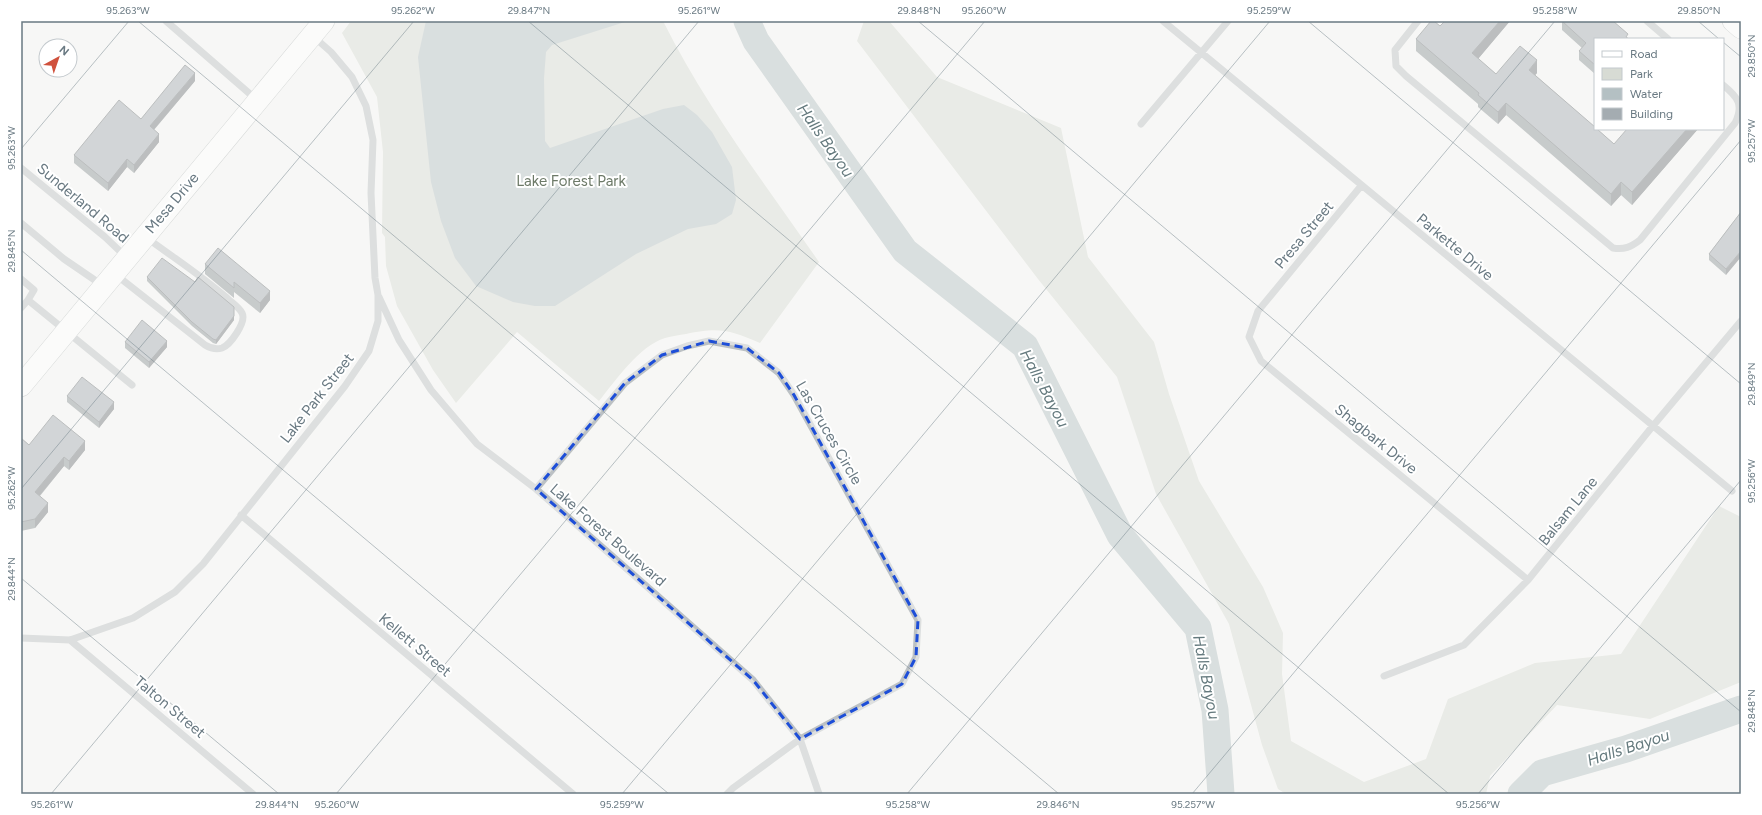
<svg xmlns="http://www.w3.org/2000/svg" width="1762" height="815" font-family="Figtree,sans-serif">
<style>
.green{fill:#d7dbd4}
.water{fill:#b4c0c3}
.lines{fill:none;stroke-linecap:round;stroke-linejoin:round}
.river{stroke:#b4c0c3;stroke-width:27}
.major-casing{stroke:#b0b6b8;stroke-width:22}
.minor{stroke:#bcc1c4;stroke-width:7}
.major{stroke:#fff;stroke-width:21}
.wall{fill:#8d9498}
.shaded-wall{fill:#73787c}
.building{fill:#a4acb1;stroke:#73787c}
.marked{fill:none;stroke:#1d4ed8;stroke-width:3;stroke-dasharray:8 5;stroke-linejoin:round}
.ticks{fill:none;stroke:#697982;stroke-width:1;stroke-opacity:0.45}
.labels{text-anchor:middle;stroke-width:4;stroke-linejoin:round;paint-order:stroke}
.park-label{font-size:15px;fill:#6d7a68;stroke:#fff}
.street-label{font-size:15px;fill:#697982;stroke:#fff}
.water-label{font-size:16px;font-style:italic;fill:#657a7e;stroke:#fff}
.neatline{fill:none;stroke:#697982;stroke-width:1.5}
.ticks-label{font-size:10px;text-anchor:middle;fill:#697982}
</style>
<rect width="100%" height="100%" fill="#f7f7f5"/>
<path class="green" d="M351 21H663C706 107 765 184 819 262L760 343C730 330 719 327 686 334 679 335 672 336 665 338 639 346 616 380 599 401L517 332 456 403 433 370 397 306 386 266 385 237 382 233 383 152 377 97 342 33Z
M864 21H889L937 77 1061 128 1088 257 1154 342 1169 394 1199 481 1263 587 1283 633 1282 674 1291 741 1364 782 1426 759 1448 699 1535 663 1621 654 1719 506 1741 517V682L1650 719 1557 705 1490 776 1486 794H1286L1278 789 1262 745 1229 624 1156 494 1117 377 1038 279 857 41Z"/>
<path class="water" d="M426 21H628L552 45 546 52 544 78 545 141 550 148 663 109 684 105 697 115 712 132 732 167 736 200 732 214 716 224 688 229 636 254 555 306H535L513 302 476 286 455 258 441 221 431 182 418 57Z"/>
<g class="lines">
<path class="river" d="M747 21 756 41 905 251 1025 346 1120 535 1198 628 1215 710 1221 794
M1521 794 1542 773 1626 749 1741 709"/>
<g class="major-casing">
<path id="major" d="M1733 21 1741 28
M21 386 324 21"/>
</g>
<path class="minor" d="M166 21 257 100
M1163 21 1732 491
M1418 21 1395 50 1396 66 1406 76 1613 248C1624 250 1631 247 1640 240L1735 123C1744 105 1738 97 1723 85
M1647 21 1668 39
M1141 124 1228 21
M21 168 105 237 126 257
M1361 186 1258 311 1249 337 1261 361 1528 580
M21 223 64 259 102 285
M115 274 205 345C210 348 216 350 222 348 230 345 247 322 242 313 239 307 232 303 227 298 202 276 174 258 147 238
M21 279 34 290 28 300
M379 297 399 340 431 390 477 444 536 489 753 680 800 739 819 794
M21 308 28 300 132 385
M536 489 625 383 662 355 687 346 709 341 747 348 779 373 794 395 918 620 916 657 902 684 800 739 733 788 727 794
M241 515 573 794
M21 638 70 640 133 618 175 592 203 564 345 386 369 351 378 321V295L375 278 371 193 373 140 366 106 352 77 331 52 314 37
M70 640 253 794
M1384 676 1464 645 1528 580 1652 427 1741 321"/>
<use href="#major" class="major"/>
</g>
<path class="wall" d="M1445 21H1510L1478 59 1496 74 1537 73 1535 75 1614 144 1698 129 1632 205 1621 195 1611 206 1506 115 1498 124 1478 107V104L1416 51V39L1440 26Z
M1562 21 1628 39H1595V74L1579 60V51L1582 48 1562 30Z
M195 81 154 130 159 142 134 173 127 167 108 191 74 163V155L141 119Z
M1741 212 1726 275 1709 260V254Z
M205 264 270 300 260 313 234 292V298L205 274Z
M147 277 195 282 234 307V320L216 344 213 343 192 326 147 281Z
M125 342 167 347 149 368 125 348Z
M67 396 114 409 99 428 67 402Z
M21 438 29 445 85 450 69 470 64 466 40 496 48 512 35 528 21 531Z"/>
<path class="shaded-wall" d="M1500 21H1510L1472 66V53Z
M1537 60V73L1529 82V70Z
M195 73V81L150 134V126Z
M1506 103V115L1498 124V112Z
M1687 129H1698L1632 205V192Z
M159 134V142L134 173V165Z
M127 159V167L108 191V183Z
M1621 182V195L1611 206V194Z
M1741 251V257L1726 275V269Z
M270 291V300L260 313V303Z
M234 316V320L216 344V340Z
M167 341V347L149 368V362Z
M114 402V409L99 428V422Z
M85 441V450L69 470V461Z
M64 457V466L35 501V492Z
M48 503V512L35 528V519Z"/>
<path class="building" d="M1431 21H1434L1440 26 1445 21H1500L1472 53 1496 74 1520 46 1537 60 1529 70 1595 127V129H1597L1614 144 1627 129H1687L1632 192 1621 182 1611 194 1506 103 1498 112 1478 95 1479 93 1416 39Z
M1562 21H1613L1628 34 1626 37 1629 39H1595V65L1579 51 1586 43Z
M185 65 195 73 150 126 159 134 134 165 127 159 108 183 74 155 119 100 141 119Z
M1741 212V251L1726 269 1709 254Z
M218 248 270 291 260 303 234 282V288L205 264Z
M162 258 195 282 198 277 234 307V316L216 340 213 339 192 322 147 277Z
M142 320 167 341 149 362 125 342Z
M82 377 114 402 99 422 67 396Z
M53 415 85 441 69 461 64 457 35 492 48 503 35 519 21 522V480L22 479 21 478V438L29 445Z"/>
<path d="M0 0H1762V815H0ZM709 341 747 348 779 373 794 395 918 620 916 657 902 684 800 739 753 680 536 489 625 383 662 355Z" fill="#f7f7f5" fill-opacity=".55" fill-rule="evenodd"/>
<path class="marked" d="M709 341 747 348 779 373 794 395 918 620 916 657 902 684 800 739 753 680 536 489 625 383 662 355Z"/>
<path class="ticks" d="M138 21 1059 794M528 21 1449 794M918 21 1741 712M1308 21 1741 384M1698 21 1719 39M1723 42 1741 57M21 149 129 21M21 250 669 794M21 489 414 21M21 578 279 794M51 794 699 21M336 794 985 21M622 794 1270 21M907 794 1555 21M1192 794 1741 140M1478 794 1741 480"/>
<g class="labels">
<g class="park-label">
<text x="571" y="186">Lake Forest Park</text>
</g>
<g class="street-label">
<text transform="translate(83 203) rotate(40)" y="5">Sunderland Road</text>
<text transform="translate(172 203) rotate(-50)" y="5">Mesa Drive</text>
<text transform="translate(1304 235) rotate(-50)" y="5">Presa Street</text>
<text transform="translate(1455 247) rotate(40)" y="5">Parkette Drive</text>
<text transform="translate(317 398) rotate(-52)" y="5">Lake Park Street</text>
<text transform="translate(829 433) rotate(60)" y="5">Las Cruces Circle</text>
<text transform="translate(1376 439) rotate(39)" y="5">Shagbark Drive</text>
<text transform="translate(1568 511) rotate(-51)" y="5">Balsam Lane</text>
<text transform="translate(608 535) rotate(41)" y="5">Lake Forest Boulevard</text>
<text transform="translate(415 645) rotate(40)" y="5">Kellett Street</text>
<text transform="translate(170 707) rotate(40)" y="5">Talton Street</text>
</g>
<g class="water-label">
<text transform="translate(826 140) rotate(55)" y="6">Halls Bayou</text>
<text transform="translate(1045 388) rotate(62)" y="6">Halls Bayou</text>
<text transform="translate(1207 677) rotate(79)" y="6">Halls Bayou</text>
<text transform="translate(1628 747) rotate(-18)" y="6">Halls Bayou</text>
</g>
</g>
<rect width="1762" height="815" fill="none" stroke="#ffffff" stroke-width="44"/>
<rect x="1594" y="38" width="130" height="92" fill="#ffffff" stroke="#c3c9cd"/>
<rect x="1602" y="51" width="20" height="6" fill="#ffffff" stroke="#c3c9cd"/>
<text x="1630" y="58" font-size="12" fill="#697982">Road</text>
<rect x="1602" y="68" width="20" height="12" fill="#d7dbd4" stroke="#c3c9cd"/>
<text x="1630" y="78" font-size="12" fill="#697982">Park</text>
<rect x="1602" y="88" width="20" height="12" fill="#b4c0c3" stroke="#c3c9cd"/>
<text x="1630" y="98" font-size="12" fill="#697982">Water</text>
<rect x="1602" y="108" width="20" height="12" fill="#a4acb1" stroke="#c3c9cd"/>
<text x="1630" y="118" font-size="12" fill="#697982">Building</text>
<g transform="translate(58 58) rotate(40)"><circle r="19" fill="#ffffff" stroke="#c3c9cd"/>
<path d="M0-3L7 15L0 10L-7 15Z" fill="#d0513c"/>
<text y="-6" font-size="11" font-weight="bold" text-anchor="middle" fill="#697982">N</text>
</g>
<rect x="22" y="22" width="1718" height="771" class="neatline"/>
<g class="ticks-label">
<text x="128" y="14">95.263°W</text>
<text x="413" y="14">95.262°W</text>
<text x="529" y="14">29.847°N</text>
<text x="699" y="14">95.261°W</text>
<text x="919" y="14">29.848°N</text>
<text x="984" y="14">95.260°W</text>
<text x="1269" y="14">95.259°W</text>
<text x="1555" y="14">95.258°W</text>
<text x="1699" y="14">29.850°N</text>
<text transform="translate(1751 56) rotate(-90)" y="4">29.850°N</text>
<text transform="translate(1751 141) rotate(-90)" y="4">95.257°W</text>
<text transform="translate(11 148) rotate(-90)" y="4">95.263°W</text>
<text transform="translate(11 251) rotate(-90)" y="4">29.845°N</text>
<text transform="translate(1751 384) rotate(-90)" y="4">29.849°N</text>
<text transform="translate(1751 481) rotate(-90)" y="4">95.256°W</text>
<text transform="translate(11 488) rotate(-90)" y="4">95.262°W</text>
<text transform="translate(11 579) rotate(-90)" y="4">29.844°N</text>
<text transform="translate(1751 711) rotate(-90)" y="4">29.848°N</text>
<text x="52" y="808">95.261°W</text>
<text x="277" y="808">29.844°N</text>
<text x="337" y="808">95.260°W</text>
<text x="622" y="808">95.259°W</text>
<text x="908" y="808">95.258°W</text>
<text x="1058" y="808">29.846°N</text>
<text x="1193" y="808">95.257°W</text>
<text x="1478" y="808">95.256°W</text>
</g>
</svg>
